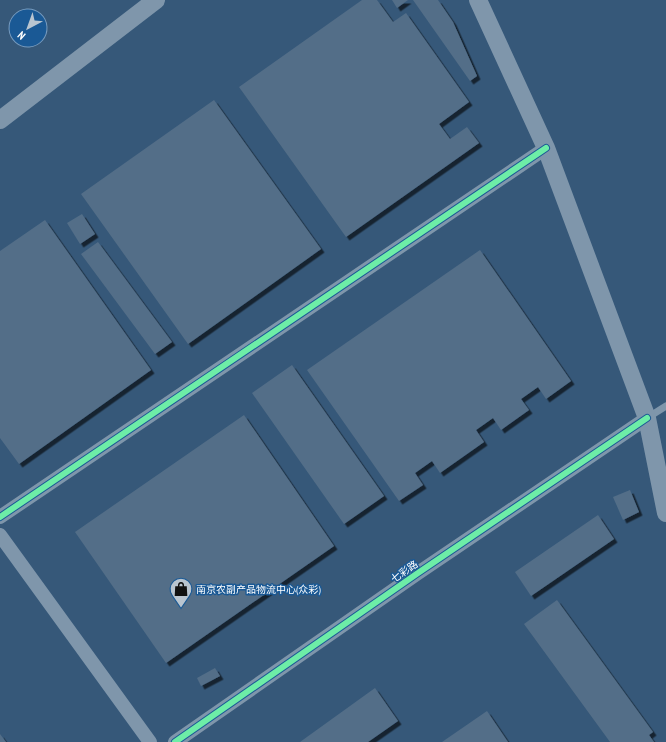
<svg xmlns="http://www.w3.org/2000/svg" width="666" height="742" font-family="'PT Sans Narrow','Noto Sans SC',sans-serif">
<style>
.building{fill:#536e88;filter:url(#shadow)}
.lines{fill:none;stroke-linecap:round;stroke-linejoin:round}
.service{stroke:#7f96ab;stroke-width:7}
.minor{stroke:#7f96ab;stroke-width:14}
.tertiary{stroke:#7f96ab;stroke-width:18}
.cycleway-casing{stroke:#1a5995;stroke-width:8}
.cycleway{stroke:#6deda7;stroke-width:6}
.labels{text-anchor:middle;stroke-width:3;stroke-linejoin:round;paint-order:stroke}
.street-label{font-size:10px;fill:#fff;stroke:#1a5995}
.poi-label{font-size:10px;fill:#fff;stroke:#1a5995;text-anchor:start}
</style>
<defs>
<filter id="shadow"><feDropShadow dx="3.5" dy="3.5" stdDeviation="0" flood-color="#0009"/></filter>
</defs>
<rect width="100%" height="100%" fill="#365879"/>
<path class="building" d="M362 0H377L393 22 406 13 469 102 439 124 450 139 467 127 479 143 346 237 239 87Z
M392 0H408L397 8Z
M413 0H438L453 22 477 76 470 81Z
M214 100 321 249 188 344 81 194Z
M82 214 95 234 80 244 67 223Z
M45 220 151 370 19 464 0 438V251Z
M98 242 172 342 155 354 81 254Z
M480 250 571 381 546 399 538 387 521 399 529 410 501 430 493 418 476 430 484 442 440 473 432 461 415 473 423 485 399 501 307 370Z
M292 365 384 496 344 524 252 393Z
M244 415 334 546 166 663 75 532Z
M630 490 639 512 623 520 613 497Z
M598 515 614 539 531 596 515 572Z
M557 600 653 732 649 735 654 742H610L524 624Z
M215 668 220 676 201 686 197 678Z
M375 688 398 721 368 742H300Z
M487 711 508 742H442Z
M0 734 6 742H0Z"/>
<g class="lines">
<path class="service" d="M647 418 666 406"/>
<path class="minor" d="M0 517 546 148
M0 535 150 742
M175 742 418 573 647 418"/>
<path class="tertiary" d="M478 0 546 148 647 418 666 513
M0 120 156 0"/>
<g class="cycleway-casing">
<path id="cycleway" d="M0 517 546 148
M175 742 418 573 647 418"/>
</g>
<use href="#cycleway" class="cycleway"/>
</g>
<defs>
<g id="shop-pin" transform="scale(1.15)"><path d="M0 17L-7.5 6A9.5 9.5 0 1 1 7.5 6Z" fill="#b9c5d0" stroke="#1a5995"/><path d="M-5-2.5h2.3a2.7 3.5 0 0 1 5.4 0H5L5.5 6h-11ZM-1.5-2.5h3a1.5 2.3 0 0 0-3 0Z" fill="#111"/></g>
</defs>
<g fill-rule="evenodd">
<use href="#shop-pin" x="181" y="589"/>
</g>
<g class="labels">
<g class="street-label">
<text transform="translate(404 571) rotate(-35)" y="4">七彩路</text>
</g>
<g class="poi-label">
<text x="196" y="593">南京农副产品物流中心(众彩)</text>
</g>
</g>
<g transform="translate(28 28) rotate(221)"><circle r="19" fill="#1a5995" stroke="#769bbf"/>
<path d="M0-3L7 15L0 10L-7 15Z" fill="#b9c5d0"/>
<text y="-6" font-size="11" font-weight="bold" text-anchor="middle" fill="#ffffff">N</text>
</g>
</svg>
